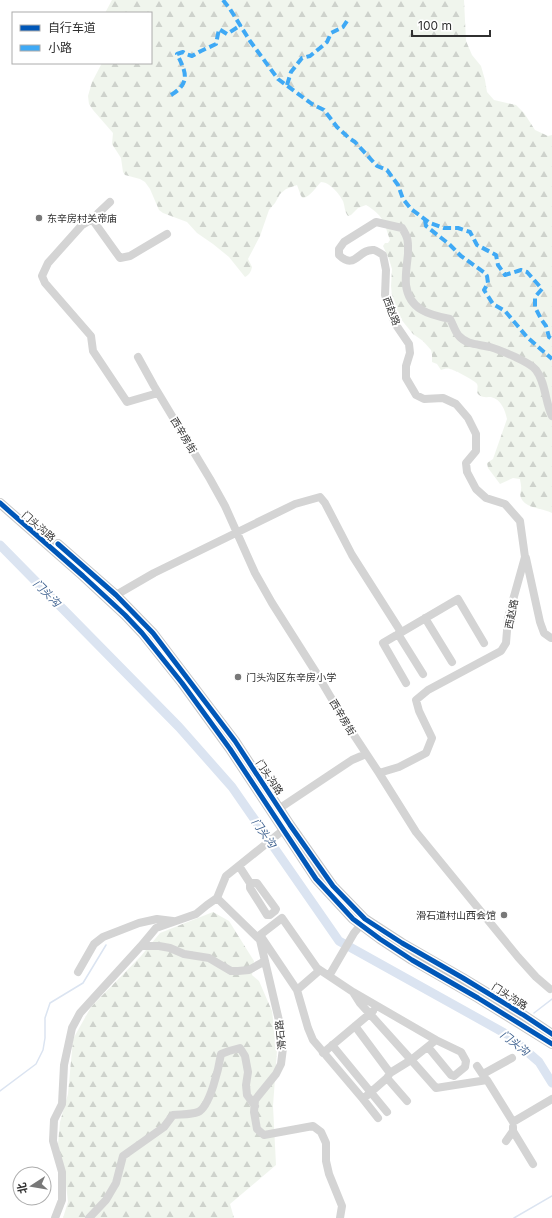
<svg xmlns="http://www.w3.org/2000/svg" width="552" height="1218" font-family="Inter,'Noto Sans SC',sans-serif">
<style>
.forest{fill:url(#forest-firs)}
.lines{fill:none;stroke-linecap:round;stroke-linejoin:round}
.stream{stroke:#dbe4f1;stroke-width:1.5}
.river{stroke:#dbe4f1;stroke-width:9}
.minor{stroke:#d4d4d4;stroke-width:8}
.major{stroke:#c8c8c8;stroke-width:10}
.quiet{stroke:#3fa9f5;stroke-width:4;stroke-dasharray:8 4;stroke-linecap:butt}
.cycleway-casing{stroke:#fff;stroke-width:8}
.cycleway{stroke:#0057b8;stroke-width:5}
.poi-dot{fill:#787878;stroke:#fff;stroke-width:1.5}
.labels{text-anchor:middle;stroke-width:4;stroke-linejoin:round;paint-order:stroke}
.poi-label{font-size:10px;fill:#303030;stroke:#fff;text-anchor:start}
.street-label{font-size:10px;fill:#303030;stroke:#fff}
.water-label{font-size:11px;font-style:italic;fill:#3f6290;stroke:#fff}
</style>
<defs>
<pattern id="forest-firs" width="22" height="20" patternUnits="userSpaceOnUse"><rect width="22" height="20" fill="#f0f5ed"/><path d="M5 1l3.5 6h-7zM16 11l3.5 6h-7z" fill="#ced2cc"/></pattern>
</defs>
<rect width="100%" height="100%" fill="#fff"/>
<path class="forest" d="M112 0H464L466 41 472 55 481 66 485 80 487 92 494 100 516 105 524 113 535 130 548 136 552 135V513C543 508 526 509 521 498 519 494 522 490 521 486 521 483 520 481 520 479L513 478 500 484 488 468 487 463 493 459 507 419C505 410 501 399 491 397 487 397 483 398 479 395 475 392 479 388 477 384 476 381 453 369 450 369 447 368 444 369 441 370L437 364 432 362V354L431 350 423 341 413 334 400 318 392 296 391 286 392 269 389 259 383 246 385 243H388L390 240C384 222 383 215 366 205L358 208 351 215 348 216C344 211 345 206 343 201 339 193 329 182 321 182 316 187 310 197 303 198L301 196 297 185 286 189 280 194 275 203 269 210 260 236 248 259 252 267C251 272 249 275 245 277L229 257 213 244 197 233 187 222 163 213 159 210 150 189 145 182 140 179 125 175 123 172 121 158 112 144 113 133 93 110 89 104 88 96 92 82 102 63H151V13H105Z
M213 912 229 921 254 961 252 975 259 981 272 1011 277 1051 273 1106 276 1165 230 1204 234 1218H63L68 1202 65 1175 58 1144 60 1122 68 1094 73 1039 91 1007 141 956 160 933Z"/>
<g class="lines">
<path class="stream" d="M534 1013 552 999
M0 1091 36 1064 43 1050 45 1038V1018L50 1003 83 983 106 945
M514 1218 552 1196"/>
<path class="river" d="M0 545 179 727 232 787 339 941 508 1035 539 1062 552 1083"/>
<path class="minor" d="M110 202 92 219 82 225 48 263 42 276 45 283 91 336 93 351 127 402 158 393
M92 219 120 258 130 256 167 234
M138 357 154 386 210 479 225 506 255 573 272 603 317 674 346 723 379 773 416 832 518 957 536 977 550 989
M526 558 540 622 544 633 551 638H552
M112 599 116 595 154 573 295 504 320 497 325 503 352 555 401 632
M425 618 452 662
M398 634 423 674
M406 683 383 643 458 599 484 643
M379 773 399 767 426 753 432 738 419 711 416 700 428 690 501 651 506 643 508 618 525 557 520 521 505 504 486 498 476 489 467 472 466 463 476 451V434L468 418 456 404 443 398 424 399 416 395 406 378V366L410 353 409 344 394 322 385 295 386 270 383 255C380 253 377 251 374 250 359 248 355 271 339 255V249L344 242 376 222 402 228C409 239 408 242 408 254 407 264 405 275 406 285 409 310 430 315 450 319 453 324 455 332 459 336 467 345 478 344 490 347 500 350 530 362 536 370 546 383 545 402 552 416
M280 808 352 760 366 754
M287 827 226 876 217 898 260 940 281 1029 283 1048 281 1064 276 1074 255 1100 254 1112 257 1129 264 1135 313 1126 321 1132 326 1143V1161L329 1174 342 1206 340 1218
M239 866 250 883V888L267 915H270L275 911 276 909 257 883H250
M141 946 156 928 196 914 207 905 217 898
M78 972 94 944 103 937 139 923 157 919 173 921
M329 976 354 933 364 921
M297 990 320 970
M353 992 436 1040 411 1060 390 1073 387 1078 363 1099 313 1040 308 1028 297 990 260 935 282 918 317 968 353 992 360 1003 405 1053 436 1088 487 1080 513 1122 552 1099
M355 1026 390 1073
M332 1045 387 1112
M428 1047 451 1075 454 1076 465 1067 466 1061 461 1052 436 1040
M323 1053 373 1011
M477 1066 485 1078
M483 1074 512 1058
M387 1078 407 1101
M363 1099 378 1118
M513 1131 533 1164
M506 1141 513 1131V1127
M55 1218 62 1200V1172L53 1141 54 1120 62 1104 64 1065 72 1028 80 1013 141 946H159L170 948 184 954 209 958 231 971H238L249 970 265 961
M89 1218 106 1200 116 1183 123 1156 164 1127 173 1115C180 1114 191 1115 198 1112 210 1107 219 1067 221 1054L229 1051 240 1048 245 1056 248 1072 246 1085 247 1095 255 1106"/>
<path class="major" d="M0 503 83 576 125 615 142 633 182 683 230 749 316 879 353 919 380 939 412 960 478 998 552 1044
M58 544 116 595 153 633 235 741 290 825 333 886 365 919 402 943 463 978 522 1014 552 1034"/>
<path class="quiet" d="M223 0 230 9 250 41 278 79 312 104 324 110 337 127 349 138 355 142 377 166 387 170 398 185 403 199 411 209 430 223 444 228H458L470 232 477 245 496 255 498 265 505 275 521 270 527 272 542 289 535 297V307L541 319 546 326 549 337 552 339
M287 85 291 72 302 58 310 56 320 48 327 42 331 33 343 27 349 18
M171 95C191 83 186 72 177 54L183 52 186 54 192 56 201 51 216 44 219 29 227 34 241 25
M425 220 426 226 449 244 461 256 485 273 487 276 488 283 484 290 493 304 505 311 527 337 552 359"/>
<g class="cycleway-casing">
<path id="cycleway" d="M0 503 83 576 125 615 142 633 182 683 230 749 316 879 353 919 380 939 412 960 478 998 552 1044
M58 544 116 595 153 633 235 741 290 825 333 886 365 919 402 943 463 978 522 1014 552 1034"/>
</g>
<use href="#cycleway" class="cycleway"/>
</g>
<g class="poi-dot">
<circle cx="39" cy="218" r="4"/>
<circle cx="238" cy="677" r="4"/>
<circle cx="504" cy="915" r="4"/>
</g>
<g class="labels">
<g class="poi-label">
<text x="47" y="222">东辛房村关帝庙</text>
<text x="246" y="681">门头沟区东辛房小学</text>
<text x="496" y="919" text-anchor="end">滑石道村山西会馆</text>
</g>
<g class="street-label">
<text transform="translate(392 311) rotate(69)" y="4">西赵路</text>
<text transform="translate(184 435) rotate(59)" y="4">西辛房街</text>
<text transform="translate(39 526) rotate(41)" y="4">门头沟路</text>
<text transform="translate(511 614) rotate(-79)" y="4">西赵路</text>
<text transform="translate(343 717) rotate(59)" y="4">西辛房街</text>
<text transform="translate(270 777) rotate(56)" y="4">门头沟路</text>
<text transform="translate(510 996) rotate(32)" y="4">门头沟路</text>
<text transform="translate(280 1035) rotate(-96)" y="4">滑石路</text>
</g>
<g class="water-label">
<text transform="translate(47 593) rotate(45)" y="4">门头沟</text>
<text transform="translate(264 833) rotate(55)" y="4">门头沟</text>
<text transform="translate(515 1043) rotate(38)" y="4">门头沟</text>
</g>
</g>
<rect x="12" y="12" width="140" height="52" fill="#ffffff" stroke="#acacac"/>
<rect x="20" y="25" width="20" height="6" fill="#0057b8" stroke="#acacac"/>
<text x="48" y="32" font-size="12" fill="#303030">自行车道</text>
<rect x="20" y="45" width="20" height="6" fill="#3fa9f5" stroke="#acacac"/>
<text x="48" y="52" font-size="12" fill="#303030">小路</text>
<g transform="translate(32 1186) rotate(258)"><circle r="19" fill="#ffffff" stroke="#acacac"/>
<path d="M0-3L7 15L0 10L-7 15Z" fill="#787878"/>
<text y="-6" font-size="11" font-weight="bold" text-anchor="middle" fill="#303030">北</text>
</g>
<path d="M412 30v6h78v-6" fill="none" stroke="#303030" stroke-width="2"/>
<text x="418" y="30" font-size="12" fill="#303030" stroke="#ffffff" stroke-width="3" paint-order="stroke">100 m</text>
</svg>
